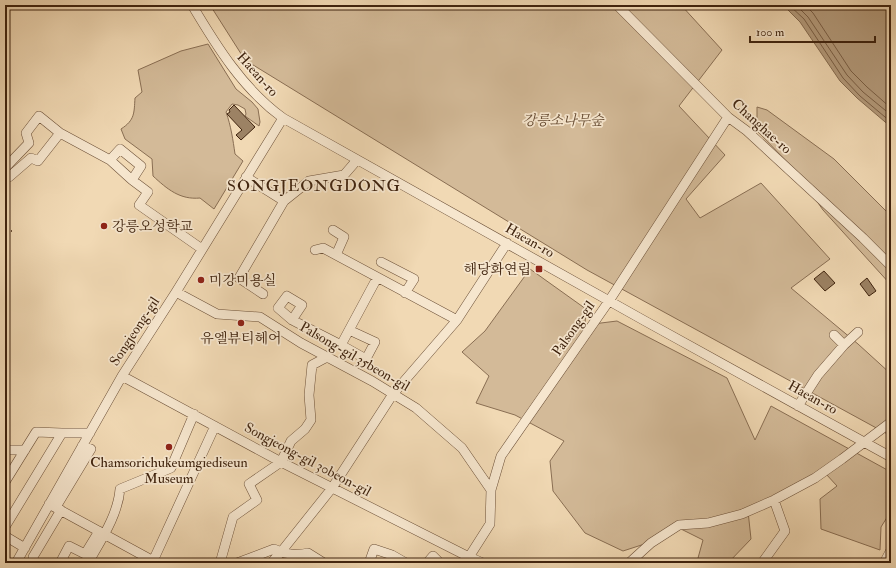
<svg xmlns="http://www.w3.org/2000/svg" width="896" height="568" font-family="'IM FELL Double Pica','Noto Serif KR',serif">
<style>
.green{fill:#d3ba98;stroke:#896e53}
.water{fill:#b49b7c;stroke:#856b50}
.lines{fill:none;stroke-linecap:round;stroke-linejoin:round}
.shore{stroke:#7a5f45;stroke-width:1}
.building{fill:#9c8264;stroke:#3f230e}
.minor-casing{stroke:#6c5038;stroke-width:10}
.path{stroke:#3f230e;stroke-width:1.5;stroke-dasharray:1 2;stroke-linecap:butt}
.minor{stroke:#f6e6ce;stroke-width:9}
.poi-dot{fill:#8f2418;stroke:#f6e6ce;stroke-width:1.5}
.labels{text-anchor:middle;stroke-width:3.5;stroke-linejoin:round;paint-order:stroke}
.street-label{font-size:14px;fill:#3f230e;stroke:#f6e6ce}
.park-label{font-size:14px;font-style:italic;fill:#644930;stroke:#f6e6ce}
.poi-label{font-size:14px;fill:#3f230e;stroke:#f6e6ce;text-anchor:start}
.quarter-label{font-size:16px;letter-spacing:1px;fill:#3f230e;stroke:#f6e6ce}
</style>
<rect width="100%" height="100%" fill="#f1d9b4"/>
<filter id="stains"><feTurbulence type="fractalNoise" baseFrequency=".005" numOctaves="4"/><feColorMatrix values="0 0 0 0 .2 0 0 0 0 .09 0 0 0 0 .02 0 0 0 .5 -.17"/></filter>
<radialGradient id="worn" r=".72"><stop offset=".6" stop-color="#630" stop-opacity="0"/><stop offset="1" stop-color="#630" stop-opacity=".3"/></radialGradient>
<path class="green" d="M210 5H681L722 50 679 106 725 155 686 199 700 218 761 183 830 259 791 288 858 344 891 374V436L587 270 245 60Z
M208 44 236 89 252 102 258 109 260 122 259 126 245 116 246 114 245 109 238 105 232 104 226 112C231 126 233 140 235 154L243 161 214 209 200 198C180 200 167 189 153 176L152 159 125 139 121 129C135 120 134 113 135 98L142 92 138 70 181 51Z
M757 107 767 110 834 159 891 216V285L823 210 795 170 757 131Z
M530 269 586 309 585 325 617 321 727 378 755 440 771 406 891 472V511L881 527 880 550 821 529 820 499 837 486 826 474 748 511 751 539 728 563H705L698 558 703 540 679 528 657 540 623 551 585 533 553 491 550 461 564 441 515 415 476 403 489 376 462 352 485 331Z"/>
<path class="water" d="M783 5H891V127L857 98 840 81 800 22Z"/>
<g class="lines">
<path class="shore" d="M789 5 804 19 843 78 860 96 891 122
M796 5 808 17 847 75 863 92 891 115
M805 5 813 13 851 71 867 87 891 108"/>
</g>
<path class="building" d="M234 105 255 127 241 140 236 135 242 130 227 114 230 112 229 110Z
M824 271 835 283 825 291 814 279Z
M867 278 876 291 869 296 860 284Z"/>
<g class="lines">
<g class="minor-casing">
<path id="minor" d="M192 5C217 47 243 89 283 118L645 321 891 457
M617 5 728 117 747 131 863 238 891 266
M5 168 29 143 26 133 39 116 60 133 110 160
M5 174 9 177 31 158 38 161 60 133
M246 177 284 201 239 278 263 294
M132 180 110 160 120 149 141 166 132 180 148 192 139 205 202 249
M284 201 309 181 344 175 357 160
M333 230 344 237 336 255
M315 250 323 248 457 320
M381 262 414 279 405 293
M176 292 217 314 260 317 301 343 372 381 416 408 462 448 491 490
M292 320 278 308 287 296 302 305 292 320 341 345 377 278
M341 345 366 359 375 342 349 330
M844 345 858 332
M122 376 281 462 469 557 483 563
M798 406 818 375 844 345 834 335
M5 450H25
M5 482 36 432 62 433
M49 504 157 563
M56 507 91 449 82 446
M5 527 62 433H90
M5 536 25 548
M33 557 61 510
M153 561 215 426
M16 563 122 376 176 292 283 118
M60 563 69 546 85 554 99 531
M88 563C101 540 118 515 120 489L171 468 194 414
M220 563 233 517 257 500 249 484 281 462 291 441 305 429 311 420 309 395 312 365 327 357
M237 563 274 549C286 554 295 556 308 553L324 563
M271 563 281 552 332 488 393 394 457 320 507 243
M369 563 374 549 392 555 406 563
M427 563 433 556 440 563
M463 563 469 557 490 524 491 490 501 456 609 301 728 117
M629 563 651 543 679 525 708 523 742 514 774 500 815 478 842 459 891 422
M762 563 785 531 774 500
M884 563 891 550"/>
</g>
<path class="path" d="M5 231H14"/>
<use href="#minor" class="minor"/>
</g>
<g class="poi-dot">
<circle cx="104" cy="226" r="4"/>
<rect x="535" y="265" width="8" height="8" rx="2"/>
<circle cx="201" cy="280" r="4"/>
<circle cx="241" cy="323" r="4"/>
<circle cx="169" cy="447" r="4"/>
</g>
<g class="labels">
<g class="street-label">
<text transform="translate(258 74) rotate(48)" y="5">Haean-ro</text>
<text transform="translate(762 126) rotate(42)" y="5">Changhae-ro</text>
<text transform="translate(530 240) rotate(30)" y="5">Haean-ro</text>
<text transform="translate(573 328) rotate(-55)" y="5">Palsong-gil</text>
<text transform="translate(134 331) rotate(-57)" y="5">Songjeong-gil</text>
<text transform="translate(355 356) rotate(30)" y="5">Palsong-gil 35beon-gil</text>
<text transform="translate(813 397) rotate(29)" y="5">Haean-ro</text>
<text transform="translate(308 459) rotate(28)" y="5">Songjeong-gil 30beon-gil</text>
</g>
<g class="park-label">
<text x="563" y="125">강릉소나무숲</text>
</g>
<g class="poi-label">
<text x="112" y="231">강릉오성학교</text>
<text x="531" y="274" text-anchor="end">해당화연립</text>
<text x="209" y="285">미강미용실</text>
<text x="241" y="343" text-anchor="middle">유엘뷰티헤어</text>
<text x="169" y="467" text-anchor="middle">Chamsorichukeumgiediseun<tspan x="169" dy="16">Museum</tspan></text>
</g>
<g class="quarter-label">
<text x="314" y="191">SONGJEONGDONG</text>
</g>
</g>
<rect width="896" height="568" fill="none" stroke="#f1d9b4" stroke-width="20"/>
<rect x="6" y="6" width="884" height="556" fill="none" stroke="#3f230e" stroke-width="2"/>
<rect x="10" y="10" width="876" height="548" fill="none" stroke="#3f230e"/>
<path d="M750 36v6h125v-6" fill="none" stroke="#3f230e" stroke-width="2"/>
<text x="756" y="36" font-size="12" fill="#3f230e" stroke="#f6e6ce" stroke-width="3" paint-order="stroke">100 m</text>
<rect width="100%" height="100%" filter="url(#stains)"/>
<rect width="100%" height="100%" fill="url(#worn)"/>
</svg>
